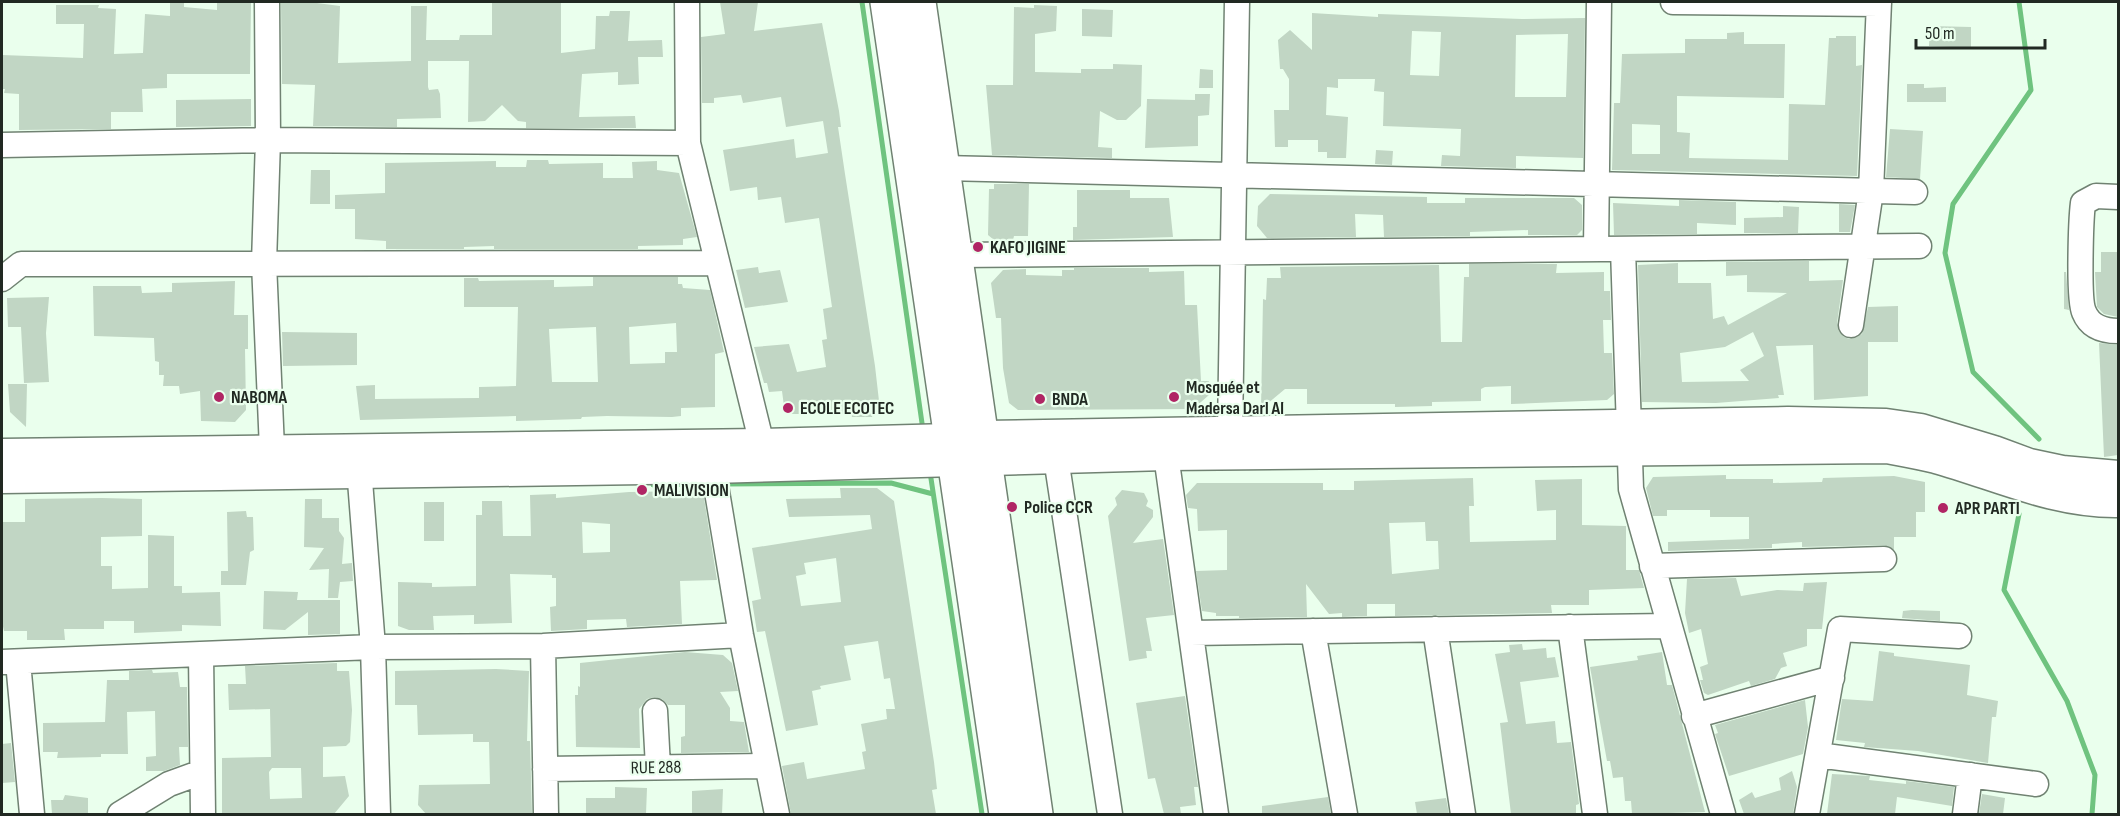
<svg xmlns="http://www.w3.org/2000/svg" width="2120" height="816" font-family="'Sofia Sans Condensed',sans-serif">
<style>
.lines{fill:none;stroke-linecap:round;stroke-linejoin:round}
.stream{stroke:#6fc37f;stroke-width:5}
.building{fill:#c1d6c4;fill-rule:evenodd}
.minor-casing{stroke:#708272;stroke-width:27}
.major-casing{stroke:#708272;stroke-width:33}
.highway-casing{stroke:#708272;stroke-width:36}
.minor{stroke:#fff;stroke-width:24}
.major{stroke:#fff;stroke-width:30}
.highway{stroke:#fff;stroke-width:33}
.poi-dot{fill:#b02564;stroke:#eaffed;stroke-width:2}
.labels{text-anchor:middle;stroke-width:4.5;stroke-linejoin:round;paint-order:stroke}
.poi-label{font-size:18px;font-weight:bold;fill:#212922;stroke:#eaffed;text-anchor:start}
.street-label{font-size:18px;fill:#212922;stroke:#eaffed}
</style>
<rect width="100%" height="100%" fill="#eaffed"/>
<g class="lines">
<path class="stream" d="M862 2 923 430
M2019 2 2031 90 1953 204 1945 253 1973 372 2039 439
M930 472 982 814
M723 484 891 483 933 494
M653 485 711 484
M2019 514 2004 590 2067 701 2095 775 2092 814"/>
</g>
<path class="building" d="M170 2H184V7L217 10V2H251L250 74H167V88L142 89 143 112H111V129L19 130V94L4 93 5 89H2V55L83 58 84 24H56V5H99L98 8 116 9 114 54 143 53 145 14 170 16Z
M281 2H309L340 6 338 63 411 61V6H427L426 40H459L460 35H492V2H561V53L595 49 596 16H609L610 11H630L628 41 662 40 663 57H638L639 84 618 85V72L582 74 579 117 635 116 636 128H526V122L518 121 502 105 485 121 468 122 469 61H428V87L429 90 438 89 440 94 441 118 397 119V127L313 126 315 85 282 84Z
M720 2H758L754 31 822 23 839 111 841 127H838L845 174 875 366 879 401 872 417H852L851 414H785L782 391 769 392 767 383H764L754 347 789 344 797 372 826 367 822 340 827 339 823 309 832 307 819 218 785 223 781 197 758 200 757 187 730 191 723 150 794 139 796 158 828 153 823 121 786 127 781 97 743 103 741 95 714 98V103H702L701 37 725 34Z
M1034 5 1057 6 1056 31 1035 34V72L1081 73V69H1113V64L1142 65 1141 106 1126 120H1117L1100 111 1098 147 1112 148V158L992 155 986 85H1013L1014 7 1034 8Z
M1082 9 1113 10 1112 37 1082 36Z
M1312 13 1378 17V14L1522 19 1585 18 1583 158 1516 156V168L1441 166 1442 155 1460 156 1461 129 1383 126 1384 92 1374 91 1375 79H1338V88L1327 87 1326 115 1348 117 1346 158H1327V152H1318V140H1288V147H1275L1274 110H1289V79L1283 69H1280L1278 40 1290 30 1312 50ZM1412 31 1441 32 1439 76 1410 75ZM1568 34 1566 97H1515L1516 35Z
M1930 26 1971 27V48L1929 46Z
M1744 32V44H1785L1784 98 1677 96V132L1690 133 1689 158 1788 160 1789 104 1825 105 1829 38H1836V36H1856V66L1862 65 1857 176 1612 170 1614 103H1620L1622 54 1685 53V39H1727V33ZM1632 124 1660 125V154H1632Z
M1200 69 1213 70V88H1199Z
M1907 84H1924V88L1946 87V102H1907Z
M1195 94H1210L1209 115 1198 116V146L1145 148 1147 99 1195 100Z
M251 99V126L176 127V100Z
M1890 129 1923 131 1920 179 1886 177Z
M1376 150 1393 151 1392 165 1375 164Z
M527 160H548L549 164 603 163V178H633L632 162 657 161V170L679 173 697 237 683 239V245L638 246V249H494V246L464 247V249H386V241L355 239V209H335V195L385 193V163L496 161V167H526Z
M311 170H330V204H310Z
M994 184H1029L1028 236H1014L1013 240H994L988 235 989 189H994Z
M1077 190H1130V198H1169L1173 237 1073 240V227H1077Z
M1270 194 1427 197V203H1465V198H1574L1582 205V230L1577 235H1528V230L1470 232V236L1384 237 1383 215 1355 214 1356 237 1267 238 1257 226 1258 206Z
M1679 200 1736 202V225L1697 223V234L1614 235 1613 203 1679 206Z
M1839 204 1855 205 1850 232H1839Z
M1783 206 1799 207 1798 233H1744V218L1783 217Z
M2101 252H2117L2118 317 2104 314 2097 307 2095 272H2101Z
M1809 261V281L1843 280 1837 323 1843 336 1849 339 1862 334 1868 307 1898 306V342H1868V396L1814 400 1813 345 1776 346 1784 395H1778L1779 398 1716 403 1642 402 1638 265 1678 263V283H1711L1713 319 1724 316 1728 325 1787 293 1747 292V275L1726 276V262ZM1753 332 1764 356 1740 370 1749 381 1682 382 1680 353 1725 347Z
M1469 264H1557L1556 273 1604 272V291H1610L1611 320H1603L1604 353H1612L1614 394 1607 400 1511 404V386L1485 387 1481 389V401L1432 402V406L1395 407V404H1307V389H1285L1261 409 1263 299 1266 300 1267 278H1281L1280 267 1439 265 1441 342H1462L1464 277H1469Z
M758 267 759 273 780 270 788 302 745 308 736 270Z
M1074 268H1149V272L1184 271 1185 305H1197L1201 381H1209V395L1193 409 1018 410 1009 403 1003 368 1001 318H996L991 283 1003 270 1026 269V275L1062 276V270H1074Z
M2064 272H2066L2069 310 2064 309Z
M593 277H678V284H682L683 288 710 290 724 352 715 354V407L681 408V416L672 417 607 416 582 417 581 419 516 421V416L360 420 356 386 375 385V399L479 398V387L516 386 518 307H464V278H478L479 281 554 280V287L593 286ZM676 323 677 352H665V363L630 364 629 327ZM596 327 598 382H552L549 329Z
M235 281 234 315H248V349H245L246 410 235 422 201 421 200 391 180 394 179 386H163L164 375H159V362L155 361 154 338 94 336 93 286H141L142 293 172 292V283Z
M49 297 46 333 49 382 24 383 21 327H8L7 298Z
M282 332 357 333V365L283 366Z
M2099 343 2118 345V455L2104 457Z
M8 384H27L26 427 10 412Z
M1726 475V479H1773V483L1822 482 1823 478 1894 476 1925 482V512H1916V537H1894V550L1884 545 1802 547V542L1772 544V548L1668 551V542L1749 539V517H1710V510H1667V516H1653L1646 488 1653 477Z
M1473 478 1474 506H1469L1470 542 1556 540V510L1537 511 1535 480 1582 479V525L1626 526V570H1639L1644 588 1589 590V605H1551L1552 613 1395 616V604H1367V616L1342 617V613L1329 614 1306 584 1307 617 1239 618V616H1216V613L1202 611 1196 571 1227 570V530L1198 531 1197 509 1188 508 1186 495 1197 483H1323V490H1354V481ZM1425 522 1426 541H1438L1439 569 1392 574 1389 523Z
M840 488H877L894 501 934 762 937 789 932 790 936 814H791L782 766 804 762 807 779 865 769 862 752 866 751 861 724 887 719 886 709H895L890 678 884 679 878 641 844 646 851 680 820 686 821 689 812 691 818 725 786 731 765 631 757 632 752 601 761 599 752 548 872 529 870 515 789 517 786 499 841 498ZM836 558 841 602 801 606 796 576 806 574 804 563Z
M1122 490 1144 493 1148 501 1146 506 1153 510V517L1133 543 1163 539 1174 615 1146 618 1152 651H1146L1147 658 1129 661 1108 516 1117 505 1115 498Z
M692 491 704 498 717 580 680 581 682 624 627 627 626 619 587 620V629L551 631 550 607 556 606V578H552V575L510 574 512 623 474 624V615L433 616 434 630H409L398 626V582L432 583V587L476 586V515H482V501H502L503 536H531L530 495 556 494V498L629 492ZM582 522 610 524V552L583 553Z
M102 498 142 499V536L101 537V566H112V589L148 588V535L174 536V586H182V593L220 592 221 626 182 625V631L134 633V621H104V629H64L65 640H27V631H4L2 622V522H25V499Z
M305 499H322V518H339V531L344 538 342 564 352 563 353 581 340 582 338 598H328L329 569 309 570 324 548 304 547Z
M424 502H444V541H424Z
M246 511 247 517H253L254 550 250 552 246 585H221V571H228L227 512Z
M1736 578 1741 596 1777 590 1803 591 1804 583 1827 582 1822 629H1807V646L1783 653 1787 666 1781 668 1775 679 1751 686 1749 681 1708 695 1704 693 1700 680H1703L1700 667 1708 664 1701 629 1689 633 1685 613 1687 579Z
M264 591 298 592 297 600H340V634L308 635V612L285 630 263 629Z
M1912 610 1940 611V621L1902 618 1903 611Z
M1522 644 1523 650 1546 648 1547 658 1555 657 1559 677 1520 682 1526 724 1555 721 1557 743 1571 742 1579 804 1576 805V814H1511L1500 723 1508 722 1495 654 1510 652 1509 645Z
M1879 651 1894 653V656L1970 665 1967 695 1998 701 1996 717H1992L1988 763 1918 751 1864 747 1865 743 1836 740 1842 699 1873 701Z
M685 652 723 655 732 663 738 691 720 692 730 708V721L744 722 749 752 681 753V737L685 736V705H668L662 699 655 697 647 699 639 709 640 748 576 747 575 695H578V686L580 687V663Z
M1662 652 1667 685H1672L1705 812 1632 814 1631 801H1625L1623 777 1613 778 1610 761H1607L1590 667 1638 660 1637 656Z
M337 663V671H349L352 710 350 742 346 746 323 747V777L345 776 349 796 334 814H222V758L271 757 270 709 229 710 228 684H246L245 666ZM272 768H301L302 798 270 799 269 772Z
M496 669 529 671 527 741H530L532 814H426L418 805 419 785 490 784 489 742H473V734L418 735 417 705H395V671Z
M152 670 153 673 178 672 180 687H187L188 747H179L180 765 164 771H146V757L156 756 155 711 127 712 128 754H101V757L57 758 58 752H43V723L105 722 107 680H129V671Z
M1185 696 1198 787H1194L1196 805 1180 807 1181 814H1164L1155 778 1148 779 1136 703Z
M1805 700 1808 727 1803 754 1729 776 1715 734 1718 733 1715 725Z
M11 743 15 782 2 783V744Z
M1792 771 1797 787 1793 814H1744L1739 800 1752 792 1755 798 1781 790 1779 778Z
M1832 774 1870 776 1869 780 1906 784V781L1954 787 1952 806 1897 797 1895 814H1827Z
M615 787 647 788 646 814H586V798H615Z
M723 789 722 814H692V791Z
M1982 794 2005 798 2003 814H1979Z
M65 795 88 798V813L52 814 51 800H63Z
M1328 797 1331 814H1262V806Z
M1446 798 1449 814H1417L1415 802Z"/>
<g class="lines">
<g class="minor-casing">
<path id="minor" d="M267 2 268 140 264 263 272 449
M687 2 688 143 766 461
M1673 2 1879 4
M2 145 268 140 688 143
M943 168 1915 192
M2118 197 2096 196 2083 203C2081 219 2078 299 2084 312 2090 327 2104 331 2118 331
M1596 249 1599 2
M1623 249 1631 489 1723 814
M954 255 1919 246
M2 279 21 264 717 263
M1851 325 1871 191 1879 2
M1230 430 1237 2
M710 450 741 635 777 814
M358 455 373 647 378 814
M1166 455 1216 814
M1056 458 1110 814
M1652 566 1884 559
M1570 627 1595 814
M1435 629 1463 814
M1313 631 1345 814
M1191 633 1668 626
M543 646 546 814
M201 654 203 814
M2 662 373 647 543 646 741 635
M18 662 32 814
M655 711 658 767
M1694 716 1832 678
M1818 755 2036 784
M545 769 767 766
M120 814 169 784 202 772
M1807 814 1840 629 1959 636
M1965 814 1970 775"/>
</g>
<g class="major-casing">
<path id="major" d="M2 454 761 444 950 439 984 436 1788 422 1886 424 1921 429 1994 451 2029 464 2062 471 2118 476
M2 478 713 468 1166 455 1887 448C1903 451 1920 454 1936 458 1997 475 2054 503 2118 502"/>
</g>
<g class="highway-casing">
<path id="highway" d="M887 2 1006 814
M919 2C958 273 997 543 1036 814"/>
</g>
<use href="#minor" class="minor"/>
<use href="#major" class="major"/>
<use href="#highway" class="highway"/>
</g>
<g class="poi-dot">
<circle cx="978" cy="247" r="6"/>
<circle cx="219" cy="397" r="6"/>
<circle cx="1174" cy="397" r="6"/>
<circle cx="1040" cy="399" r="6"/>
<circle cx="788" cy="408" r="6"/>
<circle cx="642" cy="490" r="6"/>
<circle cx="1012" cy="507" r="6"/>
<circle cx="1943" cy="508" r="6"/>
</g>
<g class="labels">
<g class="poi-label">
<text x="990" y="253">KAFO JIGINE</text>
<text x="1186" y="393">Mosquée et<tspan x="1186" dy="21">Madersa Darl Al</tspan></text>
<text x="231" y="403">NABOMA</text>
<text x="1052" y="405">BNDA</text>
<text x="800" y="414">ECOLE ECOTEC</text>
<text x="654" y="496">MALIVISION</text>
<text x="1024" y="513">Police CCR</text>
<text x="1955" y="514">APR PARTI</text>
</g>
<g class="street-label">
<text transform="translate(656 767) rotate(-1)" y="6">RUE 288</text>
</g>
</g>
<rect width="2120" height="816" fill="none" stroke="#212922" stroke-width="6"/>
<path d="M1916 39v9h129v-9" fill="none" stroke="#212922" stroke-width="3"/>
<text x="1925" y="39" font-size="18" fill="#212922" stroke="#eaffed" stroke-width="4.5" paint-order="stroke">50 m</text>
</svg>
